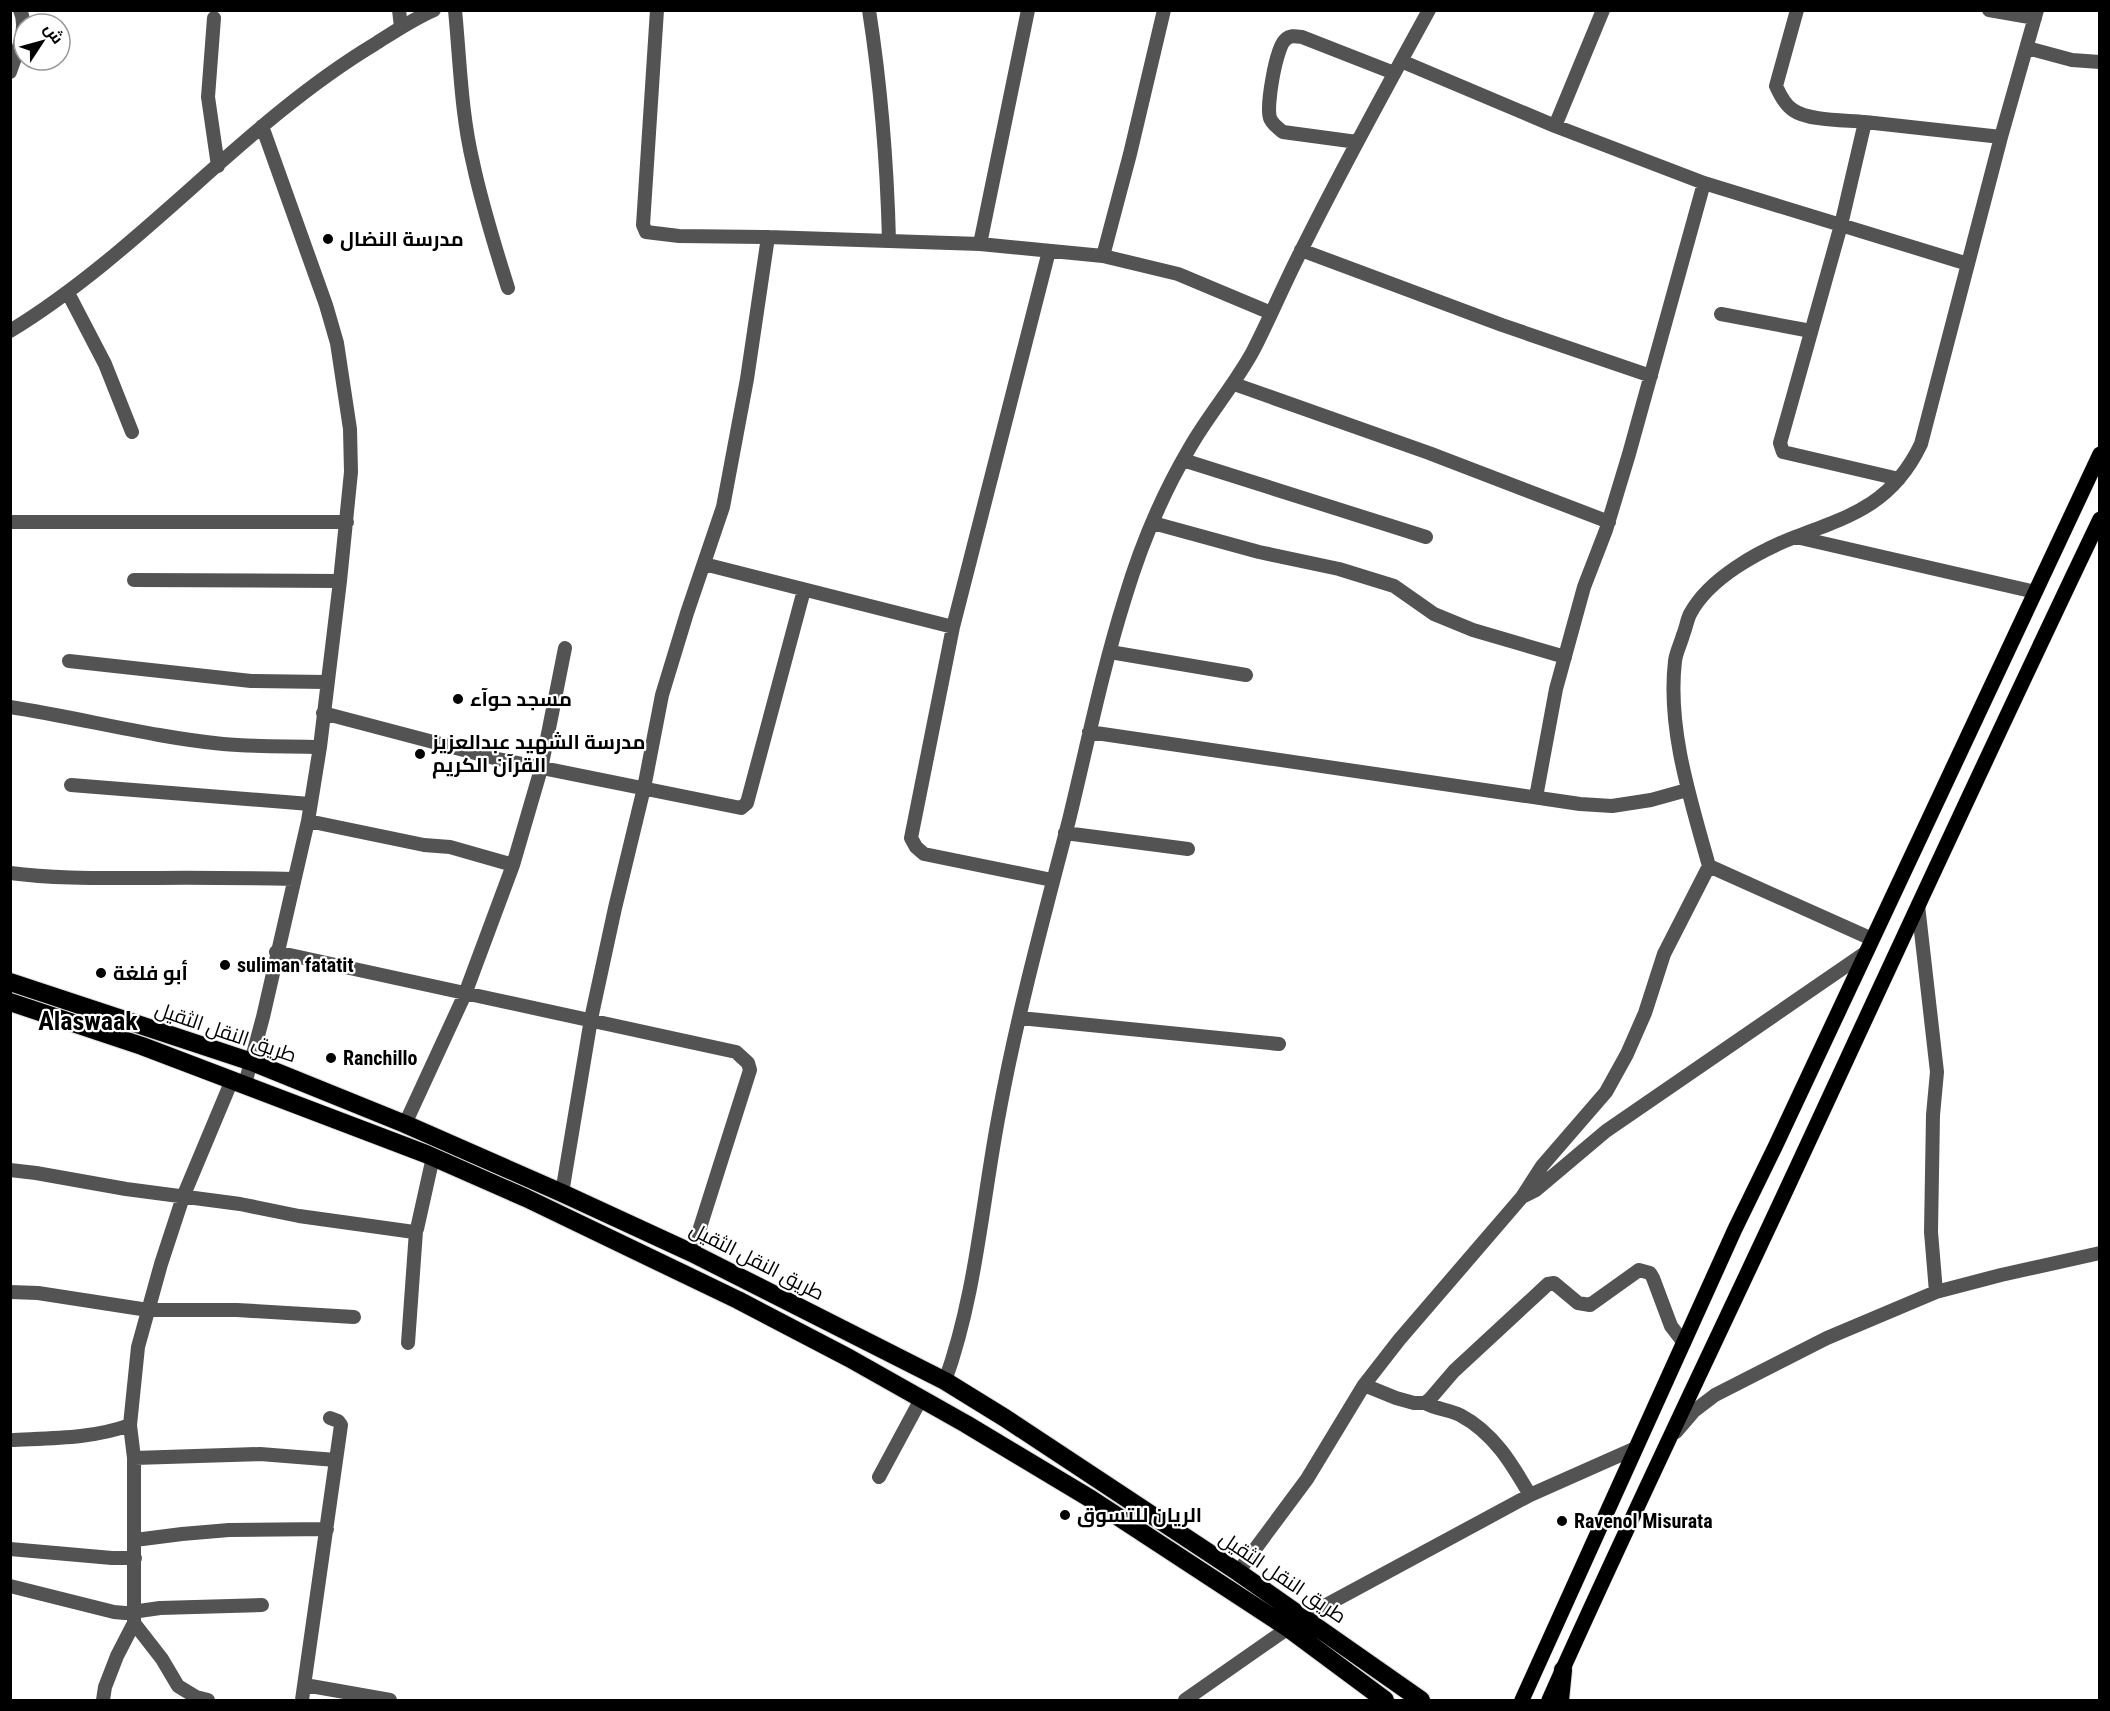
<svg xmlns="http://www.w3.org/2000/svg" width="2110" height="1711" font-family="'Roboto Condensed',Cairo,sans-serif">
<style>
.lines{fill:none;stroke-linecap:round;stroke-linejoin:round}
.major-casing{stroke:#dbdbdb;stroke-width:16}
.highway-casing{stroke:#dbdbdb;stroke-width:20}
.minor{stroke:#535353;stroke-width:14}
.major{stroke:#000;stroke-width:15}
.highway{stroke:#000;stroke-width:18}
.poi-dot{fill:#000;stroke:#fff;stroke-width:2}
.labels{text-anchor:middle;stroke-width:4.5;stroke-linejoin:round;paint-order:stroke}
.poi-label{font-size:20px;font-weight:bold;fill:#000;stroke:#fff;text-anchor:start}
.street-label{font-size:20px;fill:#000;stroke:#fff}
.district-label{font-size:26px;font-weight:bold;fill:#000;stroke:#fff}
</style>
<rect width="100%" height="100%" fill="#fff"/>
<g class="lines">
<g class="major-casing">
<path id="major" d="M1522 1700 1735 1229 1775 1147 2100 454
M1549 1700C1626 1527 1709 1356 1789 1184 1892 962 1994 740 2100 519"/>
</g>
<g class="highway-casing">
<path id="highway" d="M10 982 252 1062 405 1124 562 1193 692 1253 945 1381 1005 1418 1238 1572 1421 1700
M10 1002 142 1046 426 1154 526 1198 738 1300 849 1358 966 1424 1091 1499 1288 1628 1385 1700
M1560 1700 1563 1670"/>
</g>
<path class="minor" d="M399 10 401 27
M455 10C460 61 461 113 473 163 482 205 495 247 508 288
M657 10 643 225 646 232 679 236 768 237 980 244 1103 256 1178 274 1271 313
M869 10C881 87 887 163 889 240
M1797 10 1776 86C1780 95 1785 105 1793 110 1808 121 1847 120 1865 122
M1989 10 2035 18
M214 18 208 97 218 166
M2027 48 2072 60 2100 62
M1401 61 1555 126 1704 183 1968 264
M10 72C16 54 29 28 20 10
M1555 126 1603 10
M1357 142 1283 132C1278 128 1272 124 1270 118 1266 106 1276 48 1285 40 1290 35 1295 36 1302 37L1394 73
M980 244 1028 10
M1301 250 1502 325 1651 376
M1049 251 953 627 911 838 916 847 924 854 1052 880
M1103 256 1130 154 1164 10
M68 293 105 364 132 432
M1721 314 1811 331
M10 331C143 250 242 124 375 44 394 32 413 19 434 10
M1234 384 1429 453 1609 522
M1183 460 1426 537
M1899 479 1783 452 1780 443 1841 225 1865 122 2001 137
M10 522H347
M1153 523 1259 552 1339 569 1394 586 1434 614 1473 630 1565 657
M1796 537 2035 592
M704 564 953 627
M134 580 340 581
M1110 652 1246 675
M69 661 251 681 326 682
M10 707C81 718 152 737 223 744 255 747 288 746 320 747
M323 713 498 759 741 808 747 803 804 590
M1089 732 1580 804 1612 806 1651 800 1687 790
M71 785 310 804
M1536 797 1556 689 1584 587 1606 530 1629 454 1704 183
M308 821 424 845 450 847 513 865
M1065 833 1188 849
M10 873C56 879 102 878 148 878 197 877 246 878 294 879
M1918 905 1937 1072 1933 1115 1931 1232 1936 1292
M1872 939 1709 866C1691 801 1667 729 1675 661 1676 652 1681 643 1683 635 1686 628 1687 620 1690 614 1709 578 1759 551 1795 537 1852 516 1893 503 1921 444L2001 137 2037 10
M276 952 736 1052 748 1063 750 1070 692 1253
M1020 1018 1279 1044
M245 1084 263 1017 308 821 320 747 340 581 351 472 350 429 337 343 326 305 262 126
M405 1124 465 994 513 865 541 769 565 648
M10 1170 36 1173 126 1189 240 1204 299 1216 414 1232 417 1229 433 1157
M562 1193 591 1019 615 908 644 788 662 695 687 613 723 507 747 379 768 237
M1524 1196 1536 1190 1606 1131 1865 953
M10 1292 38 1293 148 1310H237L354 1317
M408 1343 416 1231
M945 1381C976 1295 982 1203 999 1114 1017 1015 1044 917 1069 820 1087 746 1102 671 1125 598 1140 548 1162 495 1189 449 1208 415 1234 386 1253 351 1270 318 1284 284 1301 251 1341 170 1385 90 1429 10
M1364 1385 1396 1398 1414 1403H1425L1430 1399 1454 1371 1548 1284 1554 1283 1578 1303 1590 1305 1639 1270 1650 1273 1653 1278 1671 1326 1684 1343
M1425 1403C1436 1409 1449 1410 1460 1415 1494 1433 1512 1464 1530 1495
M1676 1432 1694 1411 1715 1395 1827 1338 1936 1292 2001 1275 2100 1253
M10 1440C52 1438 91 1439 130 1425
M134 1458 260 1454 336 1460
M879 1477 921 1399
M135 1540 182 1534 229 1530 327 1529
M10 1549 112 1558H135
M1238 1572 1307 1479 1364 1385 1399 1340 1522 1197 1542 1166 1606 1092 1627 1054 1645 1013 1664 954 1709 866
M10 1586 114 1612 125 1613 160 1608 262 1605
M134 1623 162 1659 178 1686 196 1697 208 1700
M305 1685 390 1700
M103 1700 105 1687 117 1656 134 1623V1458L130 1425 138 1347 161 1264 183 1197 232 1080
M302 1700 341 1425 338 1421 330 1418
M1185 1700 1304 1617 1530 1495 1636 1448"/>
<use href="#major" class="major"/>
<use href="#highway" class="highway"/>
</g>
<g class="poi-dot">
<circle cx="328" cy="239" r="6"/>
<circle cx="458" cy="699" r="6"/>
<circle cx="420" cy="754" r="6"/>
<circle cx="225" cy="965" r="6"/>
<circle cx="101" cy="973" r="6"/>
<circle cx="331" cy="1058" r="6"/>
<circle cx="1065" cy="1515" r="6"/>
<circle cx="1562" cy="1521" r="6"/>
</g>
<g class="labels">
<g class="poi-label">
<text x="340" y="246">مدرسة النضال</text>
<text x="470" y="706">مسجد حوآء</text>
<text x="432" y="749">مدرسة الشهيد عبدالعزيز<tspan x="432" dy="23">القرآن الكريم</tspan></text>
<text x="237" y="972">suliman fatatit</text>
<text x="113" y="980">أبو فلغة</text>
<text x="343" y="1065">Ranchillo</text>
<text x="1077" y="1522">الريان للتسوق</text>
<text x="1574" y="1528">Ravenol Misurata</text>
</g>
<g class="street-label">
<text transform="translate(226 1032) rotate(19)" y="7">طريق النقل الثقيل</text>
<text transform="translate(757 1261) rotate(27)" y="7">طريق النقل الثقيل</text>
<text transform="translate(1283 1577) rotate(34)" y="7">طريق النقل الثقيل</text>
</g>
<g class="district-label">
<text x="88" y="1030">Alaswaak</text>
</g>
</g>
<rect width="2110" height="1711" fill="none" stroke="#000000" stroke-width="24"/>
<g transform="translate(42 42) rotate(54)"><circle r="28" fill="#ffffff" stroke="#999999" stroke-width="1.5"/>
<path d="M0-4.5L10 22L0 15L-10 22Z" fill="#000000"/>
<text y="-9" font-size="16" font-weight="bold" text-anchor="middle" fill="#000000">ش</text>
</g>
</svg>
